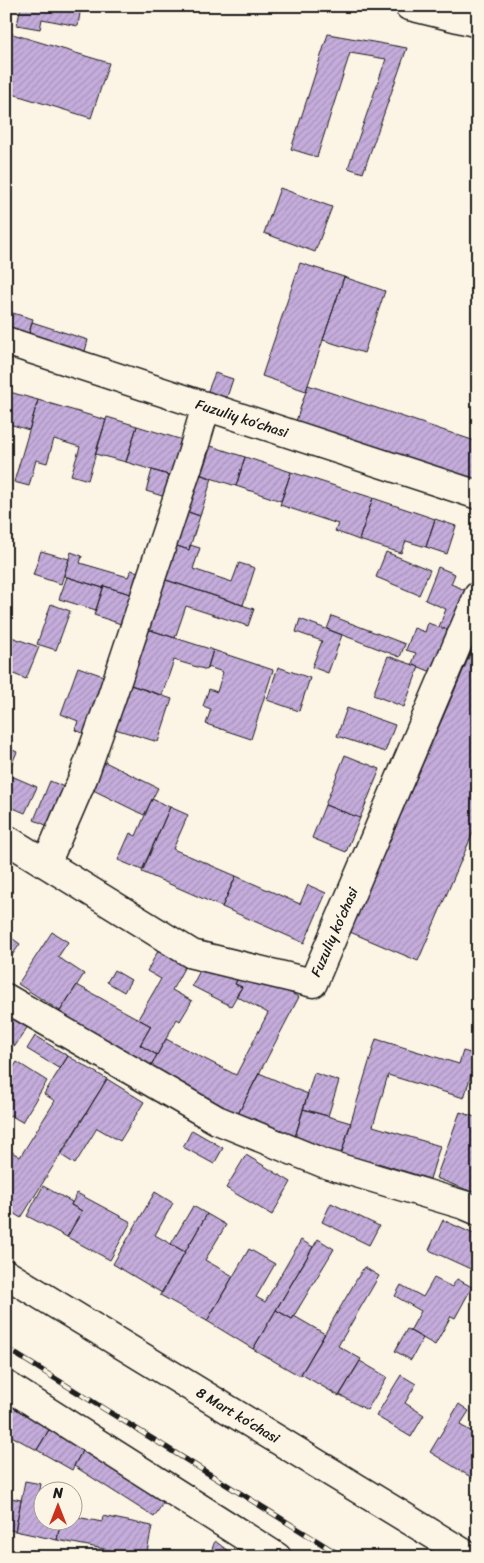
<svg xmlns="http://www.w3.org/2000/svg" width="484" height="1563" font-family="Sriracha,sans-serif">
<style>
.building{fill:url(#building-hatch);stroke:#1c1c1c}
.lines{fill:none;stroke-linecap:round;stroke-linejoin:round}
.minor-casing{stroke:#1c1c1c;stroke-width:31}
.minor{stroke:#fcf5e5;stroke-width:28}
.rail-casing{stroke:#1c1c1c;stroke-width:5.5}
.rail{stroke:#fcf5e5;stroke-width:4;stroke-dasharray:11;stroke-linecap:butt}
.labels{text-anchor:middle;stroke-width:5;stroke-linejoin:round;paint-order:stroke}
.street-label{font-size:14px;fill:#1c1c1c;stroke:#fcf5e5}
</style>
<defs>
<pattern id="building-hatch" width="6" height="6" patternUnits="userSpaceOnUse" patternTransform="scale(1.25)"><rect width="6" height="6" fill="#c4acdb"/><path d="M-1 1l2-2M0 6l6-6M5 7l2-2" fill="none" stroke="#a893bb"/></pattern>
</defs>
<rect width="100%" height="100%" fill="#fcf5e5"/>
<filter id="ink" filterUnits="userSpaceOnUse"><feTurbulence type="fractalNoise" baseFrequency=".02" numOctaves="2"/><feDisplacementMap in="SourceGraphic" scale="10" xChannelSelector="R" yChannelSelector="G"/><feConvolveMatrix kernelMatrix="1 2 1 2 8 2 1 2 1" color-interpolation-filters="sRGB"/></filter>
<g filter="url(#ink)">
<path class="building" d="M21 6H81L78 26 42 19 40 29 17 25Z
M6 32 109 63 91 118 6 92Z
M328 34 407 48 363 173 348 168 386 59 350 53 317 157 291 149Z
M280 188 332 207 315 252 264 233Z
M300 263 344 277 306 391 262 376Z
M344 277 385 291 364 353 323 340Z
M6 311 33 319 28 337 6 330Z
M32 322 88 340 84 355 28 337Z
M215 373 233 379 226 400 207 393Z
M308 385 478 442V481L296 421Z
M6 391 38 400 29 430 6 423Z
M38 400 106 420 88 480 71 475 80 447 54 439 47 463 36 460 29 486 14 482Z
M107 417 137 426 126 462 95 454Z
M137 426 186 441 175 477 126 462Z
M211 446 245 457 236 486 201 475Z
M245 457 291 472 281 501 236 486Z
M152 470 178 478 172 499 146 491Z
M291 472 373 498 359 540 335 531 338 524 280 505Z
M196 473 212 478 200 516 183 510Z
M373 498 435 519 426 547 406 541 401 553 359 540Z
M179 509 200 516 189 550 168 543Z
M435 519 456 526 447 554 426 547Z
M168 543 189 550 190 545 200 548 193 569 232 582 239 563 255 568 243 605 157 577Z
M41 551 69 559 61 584 33 575Z
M71 552 82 556 80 563 128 577 131 570 143 573 137 596 104 586 103 588 64 576Z
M386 552 430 570 419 595 376 577Z
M438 567 455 574 451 584 465 590 450 631 439 627 446 609 425 600Z
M67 577 103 588 96 610 59 599Z
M157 577 254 609 248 626 186 606 175 638 141 627Z
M104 586 137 596 127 626 94 615Z
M51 604 70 611 56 650 37 644Z
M332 616 405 644 400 657 327 629Z
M300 619 342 635 328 673 312 667 322 641 296 632Z
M428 623 450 631 434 673 412 664 416 653 406 650 414 628 425 632Z
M141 627 213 650 207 670 174 660 162 695 122 682Z
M6 635 39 647 26 679 6 671Z
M478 636V821L418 961 350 932Z
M213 650 273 670 251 739 206 724 211 709 203 706 209 689 217 692 223 672 208 667Z
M388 656 419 667 404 707 373 695Z
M78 667 109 678 88 735 75 730 78 721 61 714Z
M278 667 310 678 299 711 267 700Z
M130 685 172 699 158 742 115 729Z
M347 708 395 725 385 752 337 736Z
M6 747 17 752 7 774 37 787 25 813 6 805Z
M345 755 380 769 360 818 325 805Z
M105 762 158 788 144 815 91 789Z
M50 781 69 789 53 828 34 820Z
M152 799 170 807 142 870 118 860 130 833 136 836Z
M325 805 360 818 346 852 312 838Z
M170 807 188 815 173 849 236 876 222 907 142 872Z
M236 876 300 904 308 885 326 893 304 943 222 907Z
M52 932 68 942 58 957 84 974 60 1011 18 984Z
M6 934 20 944 6 964Z
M162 944 189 959 172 990 192 1001 180 1021 177 1019 157 1055 140 1045 151 1026 138 1019 161 979 147 971Z
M205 961 238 978 235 984 242 987 231 1006 192 986Z
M243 969 299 997 237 1116 150 1067 166 1039 236 1075 268 1013 236 996 242 987 235 984Z
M114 970 131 980 124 992 107 982Z
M77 985 151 1026 140 1045 157 1055 150 1067 57 1016Z
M6 1013 28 1026 15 1046 6 1040Z
M35 1036 68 1056 60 1069 27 1049Z
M376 1039 459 1064 463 1051 477 1055 464 1098 388 1075 373 1126 440 1146 430 1179 378 1163 376 1168 340 1158Z
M68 1056 107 1079 21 1218 6 1209V1154L9 1150 20 1157 55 1101 44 1094Z
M17 1062 47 1081 22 1122 10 1115 6 1120V1079Z
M259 1073 308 1094 293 1144 237 1116Z
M314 1073 339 1081 328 1116 303 1109Z
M107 1079 144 1102 120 1141 97 1128 75 1164 61 1155Z
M303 1109 351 1123 340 1158 293 1144Z
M460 1112 478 1118 475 1130H478V1185L475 1193 436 1178Z
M192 1130 223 1148 214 1164 183 1147Z
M246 1155 291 1182 272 1215 226 1188Z
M43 1186 72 1202 71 1205 82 1211 67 1237 27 1216Z
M155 1192 173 1203 155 1235 185 1252 162 1293 113 1264Z
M77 1193 131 1222 110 1260 67 1237 82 1211 71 1205Z
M331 1203 379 1226 369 1245 322 1222Z
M193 1206 207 1214 185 1252 171 1244Z
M207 1214 226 1225 205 1260 233 1276 207 1321 160 1295Z
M443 1220 478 1236 474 1245 478 1247V1266L475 1271 429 1250Z
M318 1239 334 1249 292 1319 276 1310Z
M301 1240 313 1247 253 1349 207 1321 249 1249 275 1264 256 1297 265 1302Z
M364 1267 379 1276 338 1346 361 1359 339 1396 301 1374Z
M434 1278 452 1287 457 1279 472 1287 455 1318 451 1316 435 1345 410 1331 421 1311 395 1296 401 1285 423 1297Z
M276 1310 292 1319 294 1316 325 1334 300 1376 253 1349Z
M407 1329 423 1338 411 1360 395 1351Z
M360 1361 387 1377 367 1410 340 1395Z
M401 1375 416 1384 405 1403 424 1415 411 1437 376 1416Z
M6 1404 12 1407 6 1418Z
M459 1404 469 1411 460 1425 478 1435V1473L474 1479 430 1452Z
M12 1407 50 1428 37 1450 6 1433V1418Z
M50 1428 84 1447 72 1470 37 1450Z
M83 1449 165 1500 154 1517 74 1466Z
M25 1481 41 1484 38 1500H42V1520H61L57 1540 15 1531Z
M6 1497 21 1500 15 1531 6 1529Z
M72 1516 102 1522 103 1516 152 1526 146 1557 57 1540 61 1520H72Z
M215 1541 236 1557H209Z"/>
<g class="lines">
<g class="minor-casing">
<path id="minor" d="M409 6 478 23
M6 341 478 495
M6 839 192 954 313 983 478 596
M46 864 83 778 112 696 192 454 206 406
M6 998 217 1120 323 1163 464 1205 478 1211
M6 1274 470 1557
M6 1385 277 1557"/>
</g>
<use href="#minor" class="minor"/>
<g class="rail-casing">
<path id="rail" d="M6 1348 343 1557"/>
</g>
<use href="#rail" class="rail"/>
</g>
</g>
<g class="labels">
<g class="street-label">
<text transform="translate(242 418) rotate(18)" y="5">Fuzuliy koʻchasi</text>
<text transform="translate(334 932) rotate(-66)" y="5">Fuzuliy koʻchasi</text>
<text transform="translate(238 1415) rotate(31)" y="5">8 Mart koʻchasi</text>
</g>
</g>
<rect width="484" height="1563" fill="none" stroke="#fcf5e5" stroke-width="25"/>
<rect x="12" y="12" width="459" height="1538" fill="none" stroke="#1c1c1c" stroke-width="2" filter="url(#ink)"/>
<g transform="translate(58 1506)"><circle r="24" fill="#fcf5e5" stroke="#a29e95"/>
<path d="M0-4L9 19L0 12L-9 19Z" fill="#c8321e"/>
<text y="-8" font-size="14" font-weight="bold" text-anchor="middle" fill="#1c1c1c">N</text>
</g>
</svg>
